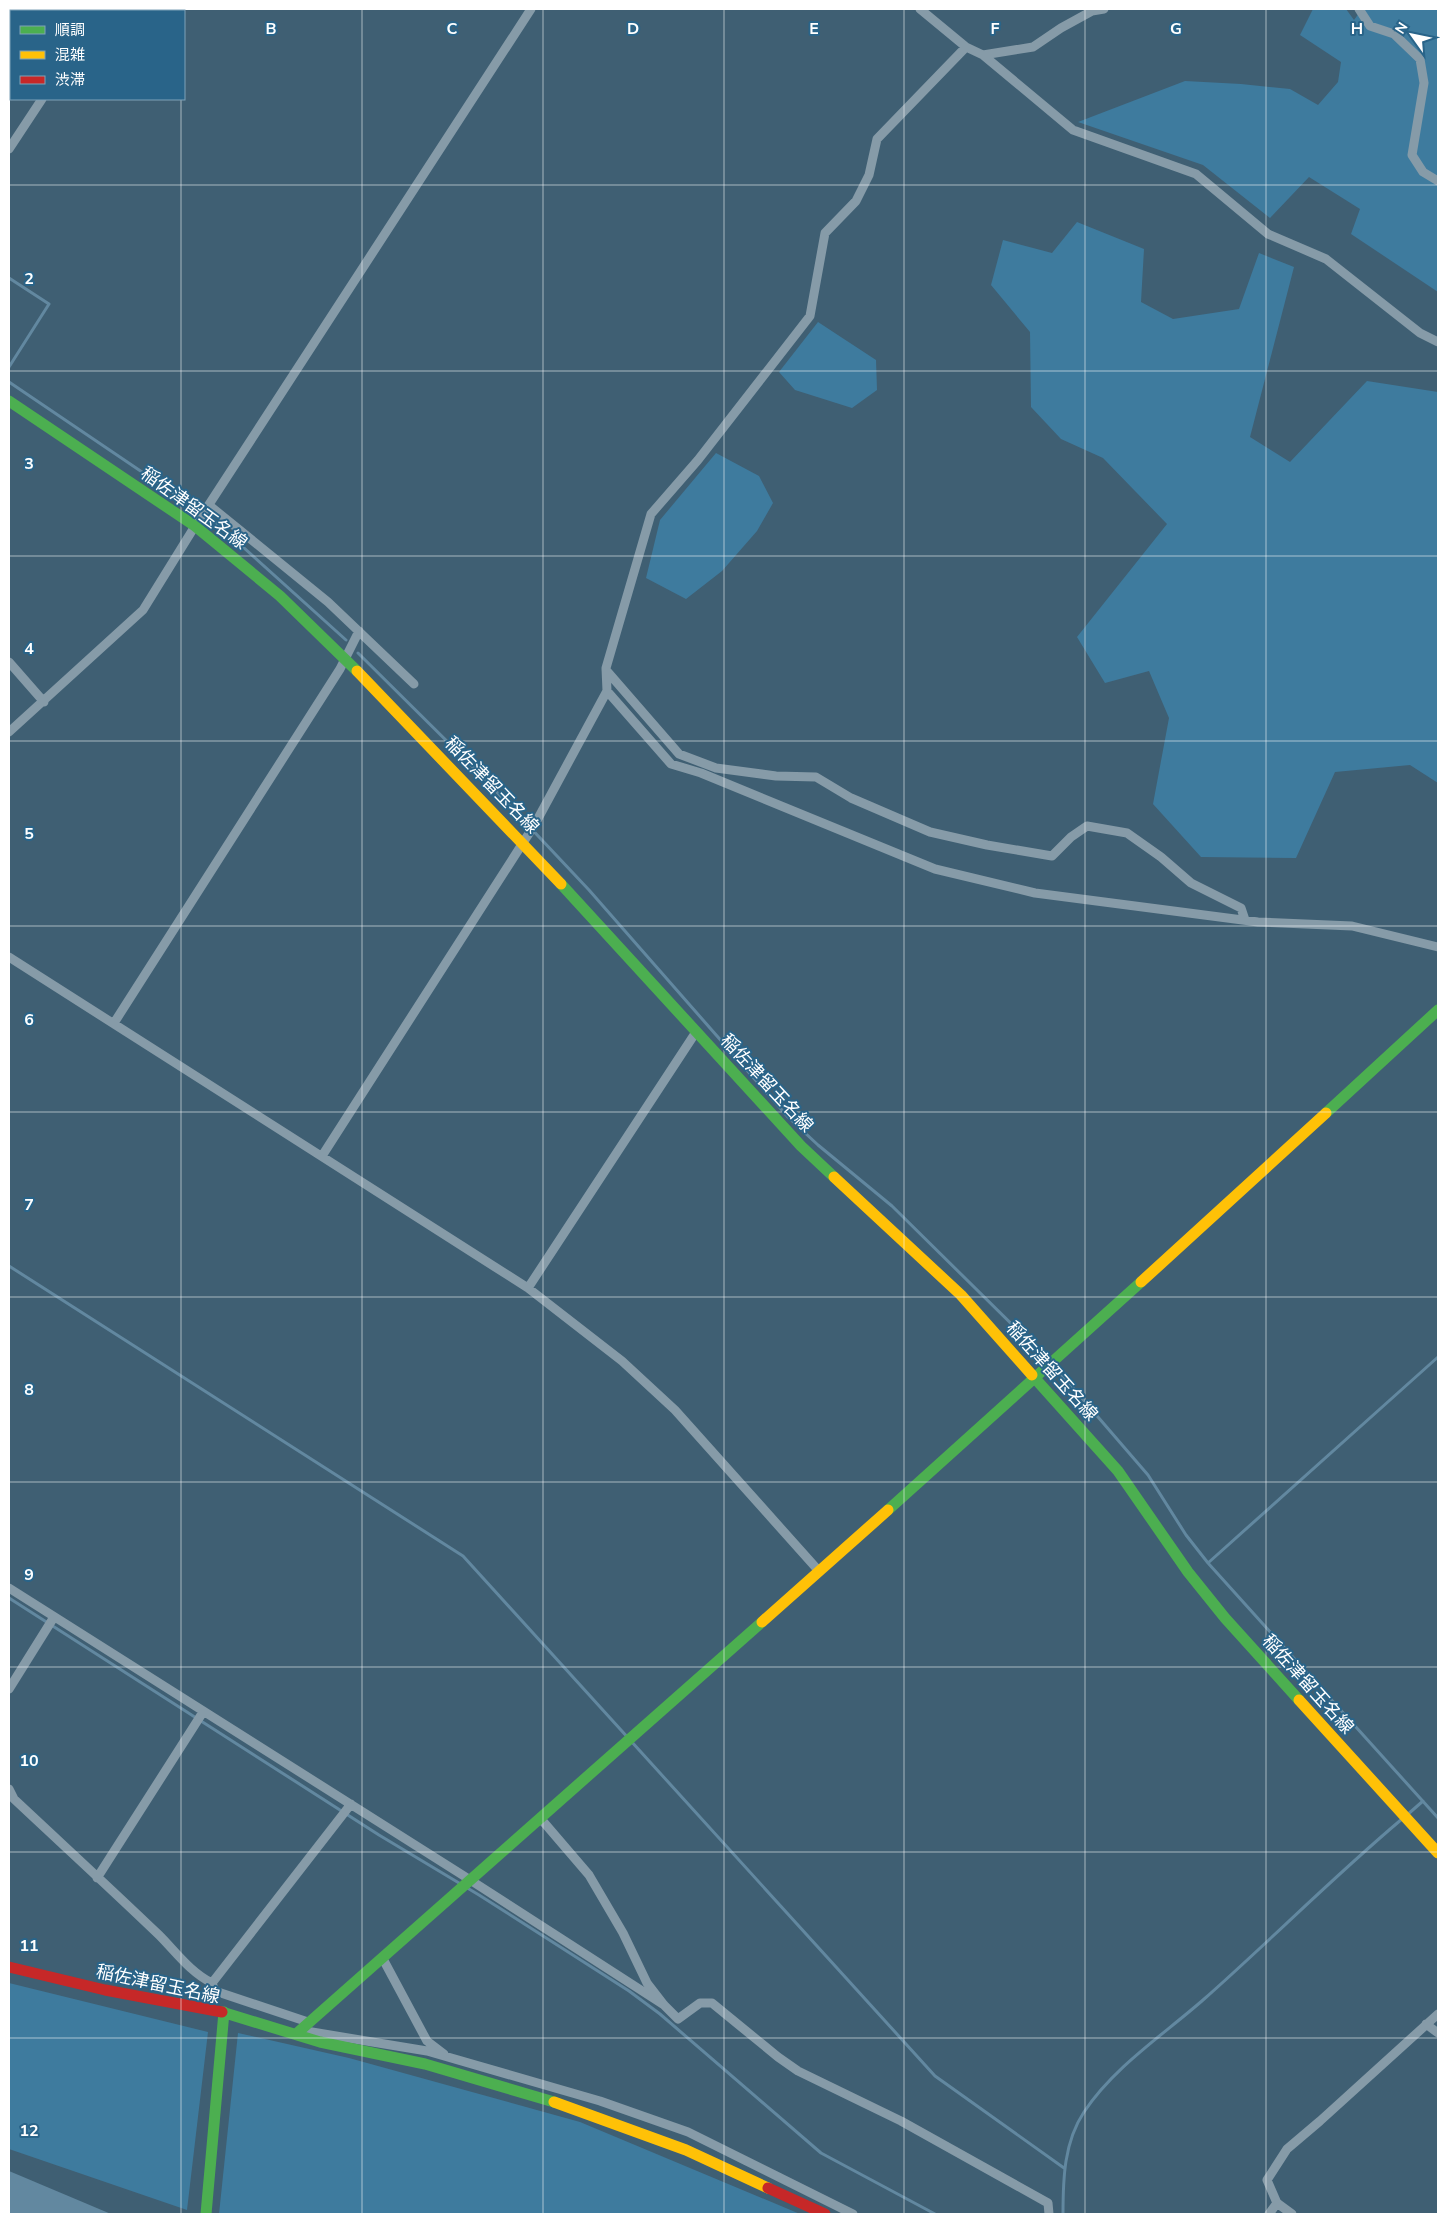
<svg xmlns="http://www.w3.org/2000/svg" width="1447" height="2223" font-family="'Nunito Sans','Noto Sans JP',sans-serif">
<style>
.green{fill:#3e7b9e}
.water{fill:#6288a0}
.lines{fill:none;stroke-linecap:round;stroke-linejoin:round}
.stream{stroke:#6288a0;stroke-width:3}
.street{stroke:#869ba8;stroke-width:9}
.fast{stroke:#4caf50;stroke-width:11}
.slow{stroke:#ffc107;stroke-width:11}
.jam{stroke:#c62828;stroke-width:11}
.grid{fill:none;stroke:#fff;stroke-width:1;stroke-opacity:0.55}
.labels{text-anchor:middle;stroke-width:4;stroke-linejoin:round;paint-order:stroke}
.street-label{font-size:18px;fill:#fff;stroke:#296489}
.grid-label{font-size:16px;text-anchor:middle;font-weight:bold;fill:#fff;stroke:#296489;stroke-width:4;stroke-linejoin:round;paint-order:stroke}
</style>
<rect width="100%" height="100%" fill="#3f5f73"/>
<path class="green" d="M1313 9H1346L1354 20 1362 9H1438V292L1351 234 1360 209 1309 177 1270 218 1203 165 1078 122 1185 81 1241 84 1290 89 1318 105 1338 82 1341 62 1300 35Z
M1077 222 1144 249 1141 302 1173 319 1239 309 1259 253 1294 267 1250 437 1290 462 1367 381 1438 392V783L1410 765 1335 772 1296 858 1201 857 1153 804 1169 718 1149 671 1105 683 1077 637 1167 524 1103 458 1061 439 1031 407 1030 332 991 285 1003 240 1052 253Z
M818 322 876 360 877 390 852 408 795 390 779 372Z
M716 453 759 476 773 503 757 531 722 571 686 599 646 578 660 520Z
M9 1983 208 2032 187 2210 9 2149Z
M238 2033 349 2058 580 2122 800 2214H219Z"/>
<path class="water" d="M9 2171 111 2214H9Z"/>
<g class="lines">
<path class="stream" d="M9 278 49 304 9 367
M9 382 213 520 346 640
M358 653 475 769 589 890 788 1117 818 1145 892 1206 1050 1362
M9 1266 463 1556 935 2076 1064 2168
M1054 1366 1148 1475 1186 1535 1208 1563 1438 1818
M1208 1563 1438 1357
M9 1598 379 1835 479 1895 629 1991 660 2014 821 2153 935 2214
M1407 1815 1423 1801
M1063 2214C1063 2179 1064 2142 1084 2112 1114 2067 1163 2035 1203 2000 1270 1941 1333 1877 1402 1819"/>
<path class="street" d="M920 9 966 47 983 55 1073 130 1196 174 1268 234 1326 259 1420 333 1438 342
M1359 9 1370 26 1394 34 1420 59 1424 83 1412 155 1423 172 1438 181
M99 11 100 9
M983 55 1033 47 1061 28 1092 11 1104 9
M9 149 42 99
M210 506 328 602 414 684
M9 662 44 702
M606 670 679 754 716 768 776 776 816 777 851 798 930 832 987 845 1052 856 1071 837 1087 826 1127 833 1161 857 1191 883 1241 908 1245 920
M607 691 671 764 701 773 935 869 1035 893 1258 922 1352 926 1438 947
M9 732 143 610 195 526 531 9
M9 957 528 1288 622 1361 675 1410 818 1570
M114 1023 340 669 359 631
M322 1156 535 824 607 691 606 668 651 514 698 460 810 316 825 233 856 201 869 175 877 139 966 47
M528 1288 696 1032
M9 1588 464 1876 664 2005
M9 1689 54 1617
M9 1789 14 1799C62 1844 111 1889 159 1935 176 1952 190 1972 212 1983L215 1991 308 2022
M541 1819 589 1875 623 1933 647 1983 664 2005 678 2019 700 2003H712L778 2057 798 2071 901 2121 1048 2203 1049 2214
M97 1878 203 1712
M383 1959 427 2041 444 2054
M212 1983 351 1804
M1426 2024 1438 2033
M300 2030 427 2051 600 2101 688 2132 853 2214
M1269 2214 1277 2203
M1292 2214 1277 2203 1267 2180 1287 2149 1320 2121 1438 2014"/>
<path class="fast" d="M9 401 195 526 280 596 357 671
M561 884 801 1146 834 1177
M1326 1113 1438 1010
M1032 1375 1118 1471 1188 1572 1225 1618 1299 1700
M888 1510 1141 1282
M222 2012 320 2042 425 2064 554 2102
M296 2034 762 1622
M206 2214 224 2012"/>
<path class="slow" d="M357 671 561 884
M834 1177 961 1295 1032 1375
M1141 1282 1326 1113
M762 1622 888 1510
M1299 1700 1438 1853
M554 2102 686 2150 768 2188"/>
<path class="jam" d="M9 1967 105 1990 222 2012
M768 2188 825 2214"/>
</g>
<path class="grid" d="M181 9V11M362 9V2214M543 9V2214M724 9V2214M904 9V2214M1085 9V2214M1266 9V2214M181 99V2214M9 185H1438M9 371H1438M9 556H1438M9 741H1438M9 926H1438M9 1112H1438M9 1297H1438M9 1482H1438M9 1667H1438M9 1852H1438M9 2038H1438"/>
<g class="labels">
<g class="street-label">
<text transform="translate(194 508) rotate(36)" y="6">稲佐津留玉名線</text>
<text transform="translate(492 785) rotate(46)" y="6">稲佐津留玉名線</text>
<text transform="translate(767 1083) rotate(47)" y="6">稲佐津留玉名線</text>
<text transform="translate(1052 1371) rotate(48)" y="6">稲佐津留玉名線</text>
<text transform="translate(1308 1684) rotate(48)" y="6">稲佐津留玉名線</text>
<text transform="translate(158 1984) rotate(12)" y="6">稲佐津留玉名線</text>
</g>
</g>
<g class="grid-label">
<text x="271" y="34">B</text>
<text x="452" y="34">C</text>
<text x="633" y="34">D</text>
<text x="814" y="34">E</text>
<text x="995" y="34">F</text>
<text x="1176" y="34">G</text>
<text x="1357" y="34">H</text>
<text x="29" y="284">2</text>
<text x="29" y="469">3</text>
<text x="29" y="654">4</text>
<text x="29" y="839">5</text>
<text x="29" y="1025">6</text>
<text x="29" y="1210">7</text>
<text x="29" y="1395">8</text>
<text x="29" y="1580">9</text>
<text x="29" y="1766">10</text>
<text x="29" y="1951">11</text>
<text x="29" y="2136">12</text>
</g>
<rect width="1447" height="2223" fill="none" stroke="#ffffff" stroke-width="20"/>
<rect x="10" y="10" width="175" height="90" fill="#296489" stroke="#7fa2b8"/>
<rect x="20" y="26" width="25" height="8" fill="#4caf50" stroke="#7fa2b8"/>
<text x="55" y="35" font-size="15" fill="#ffffff">順調</text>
<rect x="20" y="51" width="25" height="8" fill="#ffc107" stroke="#7fa2b8"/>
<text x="55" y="60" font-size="15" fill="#ffffff">混雑</text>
<rect x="20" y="76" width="25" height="8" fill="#c62828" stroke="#7fa2b8"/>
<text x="55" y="85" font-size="15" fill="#ffffff">渋滞</text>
<g transform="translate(1412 35) rotate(303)" stroke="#296489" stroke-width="4" paint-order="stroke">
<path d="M0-4L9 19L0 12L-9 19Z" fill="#ffffff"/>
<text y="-8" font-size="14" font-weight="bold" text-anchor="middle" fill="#ffffff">N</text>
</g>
</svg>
